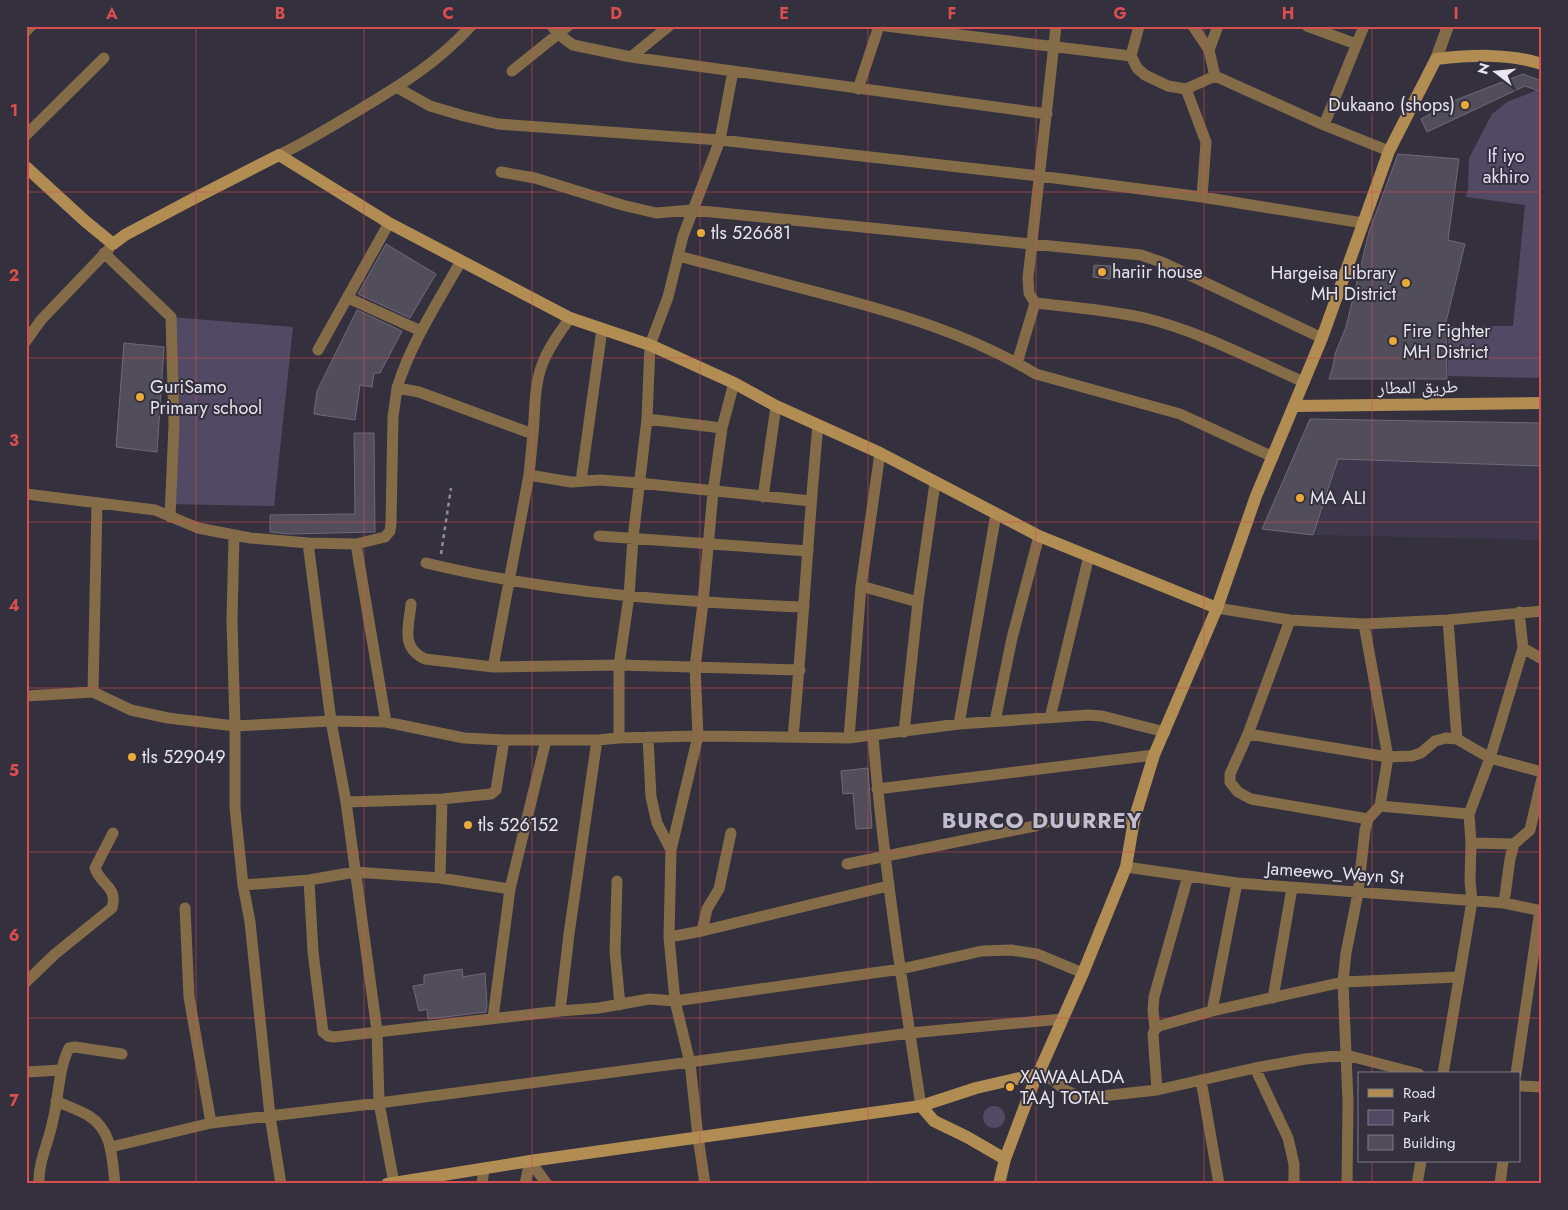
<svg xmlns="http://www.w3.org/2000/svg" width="1568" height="1210" font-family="Jost,'Noto Naskh Arabic',sans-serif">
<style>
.built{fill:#3c374a}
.green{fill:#524965}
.building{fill:#514d5b;stroke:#6e6979}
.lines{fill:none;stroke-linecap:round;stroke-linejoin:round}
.path{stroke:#908c97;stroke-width:2.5;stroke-dasharray:4 4;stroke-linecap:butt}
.minor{stroke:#846c49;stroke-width:11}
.tertiary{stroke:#846c49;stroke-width:12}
.secondary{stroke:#b18c53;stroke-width:12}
.grid{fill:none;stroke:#da4e50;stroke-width:1;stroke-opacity:0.55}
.poi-dot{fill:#eaaa39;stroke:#34303d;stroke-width:2}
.labels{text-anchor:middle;stroke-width:4;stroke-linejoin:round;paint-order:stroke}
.poi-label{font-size:18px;fill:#e8e5ee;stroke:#34303d;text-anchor:start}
.park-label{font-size:18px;fill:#e7dffc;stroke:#34303d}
.street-label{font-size:18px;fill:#e8e5ee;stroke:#34303d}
.district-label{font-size:22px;font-weight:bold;letter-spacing:1px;fill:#c3becf;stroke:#34303d}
.neatline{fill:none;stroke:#da4e50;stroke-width:2}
.grid-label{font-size:16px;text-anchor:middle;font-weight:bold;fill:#da4e50}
</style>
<rect width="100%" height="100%" fill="#34303d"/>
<path class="built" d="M1338 459 1542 466V540L1313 535Z"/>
<path class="green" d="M1537 90 1542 92V378L1448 376V326H1513L1525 205 1466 197 1468 189 1469 158 1492 114 1507 102Z
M171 317 293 327 274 506 165 504 174 425Z
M983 1117a11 11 0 1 1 22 0a11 11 0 1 1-22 0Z"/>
<path class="building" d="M1523 74 1542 81V92L1525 86 1427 132 1421 119 1453 101Z
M1398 154 1459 159 1448 240 1465 244 1446 322 1447 379H1329L1333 366 1335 354 1346 327 1369 232Z
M386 244 436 274 410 318 358 294Z
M1094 265 1111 266 1110 279 1093 277Z
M357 310 402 331 380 373H374L372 387 360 385 355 420 314 414 317 391Z
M124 343 164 347 157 452 116 447Z
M1310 419 1542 423V466L1338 459 1313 535 1262 529Z
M354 433H374L375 532 290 534 270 532V515L355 514Z
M868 768 872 828 856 829 853 793 843 794 841 771Z
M462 969 463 977 485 973 487 1004 486 1012 428 1019 427 1009 419 1011 413 986 424 984V975Z"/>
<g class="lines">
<path class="path" d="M441 554 451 488"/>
<path class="minor" d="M552 26 558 34 573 45 631 57 1047 114
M886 26 1131 56 1137 68 1145 75 1168 86 1186 89 1215 76 1324 125 1389 151
M1056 26 1028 278 1029 293 1035 303C1072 307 1109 310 1145 318 1199 331 1253 360 1304 382
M1193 26 1209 50 1215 76
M1307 26 1356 44
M26 31 31 26
M1209 50 1218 26
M1131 56 1139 26
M631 57 669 26
M512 71 568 26
M398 88 430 106 464 116 498 124 720 140 1039 176 1202 197 1363 223
M858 89 879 26
M1186 89 1206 142 1202 197
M1324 125 1364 26
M26 135 104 58
M279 155C307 142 332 126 359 110 402 84 436 64 471 26
M501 172 535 178 622 205 656 213 692 210 1141 255 1164 263 1322 338
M104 253 171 317 174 425 170 517
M678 256C725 268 773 281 820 293 897 313 967 333 1036 374L1180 414 1273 457
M348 298 421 331
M26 341 41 320 109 249
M318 350 389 223
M1017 363 1035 303
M397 388C411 343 438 302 461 261
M647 419 722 428
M529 475 571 482 600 480 639 483 811 501
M581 481 602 329
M26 494 155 510 198 528 250 538 308 543 356 544 385 537 390 531 391 524 393 417 397 388 419 392 533 434C535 412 534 386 542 365 548 348 560 332 570 318
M763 497 776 406
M234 535 232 620 235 726V808L243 885 250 922 270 1116 281 1184
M599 536 808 551
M308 543 331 721 346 802 377 1031 379 1103 394 1183
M356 544 386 722
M426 563C550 593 678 602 804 607
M861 586 918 602
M411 604C409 627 400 647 425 659L493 667 619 665 800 670
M1217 608 1290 620 1364 624 1448 620 1542 611
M1290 620 1248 734 1388 757 1412 756 1421 753 1435 741 1446 738 1457 739
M1448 620 1457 739 1490 758 1542 772
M1523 648 1542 659
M493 667 529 475 533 434
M93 692 97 503
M26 696 93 692 131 710 168 718 235 726 331 721 386 722 464 738 504 740H597L619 738 698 736 849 738 959 724 1088 715 1102 716 1165 732
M1050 718 1089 556
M995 721 1012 638 1039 536
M959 724 996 514
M904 732 918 602 935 483
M1248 734 1230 774V782L1238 792 1251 799 1368 819
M873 736C883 860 902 983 921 1106
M648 737 651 797 657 823 671 850
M793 737C803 633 808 529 818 425
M619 738V665L629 596 633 538 647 419 650 345 668 297 683 236 720 140 733 71
M849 738 861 586 880 453
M877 789 1154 755
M346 802 442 799 491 794 496 790 504 740
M1380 806 1469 814
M1471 843 1514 844
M847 864 1035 826 1053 820H1134
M1126 867 1237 883 1504 903 1542 911
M440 878 442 799
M309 880 313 952 323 1032 328 1036 334 1037 560 1011 599 1008 649 999 675 1001 901 969 982 951 1011 950 1037 954 1083 973
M617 881 615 952 620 1005
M243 885 309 880 355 872 440 878 510 889 493 1018
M510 889 546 740
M1504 903 1510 859 1514 844 1530 830 1542 778
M185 908 189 997 211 1123
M702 931 888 886
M669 937 702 931 707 909 719 889 731 833
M26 982 55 954 112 908C118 886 101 886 95 868L113 833
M1273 998 1292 888
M560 1011 569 934 597 740
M1212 1011 1237 883
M1155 1029 1153 1010 1154 997 1188 876
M1255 1068 1288 1138 1294 1164V1184
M1040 1070 1065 1090 1078 1096 1093 1097 1157 1090 1255 1068 1305 1059 1346 1055 1419 1074
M26 1072 61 1070
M1443 1074 1472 901 1470 881 1471 843 1469 814 1490 758 1523 648 1519 612
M1516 1074 1540 910
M1201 1080 1219 1184
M1519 1086 1542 1087
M1157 1090 1153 1034 1155 1029 1159 1026 1212 1011 1343 982 1458 977
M56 1101C67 1106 79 1110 89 1116 113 1131 112 1159 115 1184
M111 1147 211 1123 379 1103 910 1033 1062 1019
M530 1161 547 1184
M39 1184C38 1161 49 1142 53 1120 59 1096 58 1071 69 1048L75 1047 122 1054
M482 1184 484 1168
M525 1184 530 1161
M705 1184 698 1137 690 1063 675 1001 669 937 671 850 698 736 695 667 703 603 713 492 722 428 734 383
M1347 1184 1348 1102 1343 982 1346 953 1358 893 1365 830 1368 819 1380 806 1388 757 1364 624
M1417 1184 1421 1161
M1500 1184 1503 1161"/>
<path class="tertiary" d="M1436 59 1448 26"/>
<path class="secondary" d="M26 167 85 221 113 244 125 235 189 201 279 155 389 223 570 318 650 345 734 383 776 406 880 453 1039 536 1217 608
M1294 406 1542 403
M921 1106 934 1121 967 1137 1005 1159
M387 1184 530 1161 921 1106 976 1088 1037 1074
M999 1184 1005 1159 1037 1074 1040 1070 1083 973 1126 867 1134 820 1154 755 1217 608 1256 496 1322 338 1389 151 1436 59C1471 55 1507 53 1542 64"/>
</g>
<path class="grid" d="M196 26V1184M364 26V1184M532 26V1184M700 26V1184M868 26V1184M1036 26V1184M1204 26V1184M1372 26V1074M26 192H1542M26 358H1542M26 522H1542M26 688H1542M26 852H1542M26 1018H1542M1372 1161V1184"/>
<g class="poi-dot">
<circle cx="1465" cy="105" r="5"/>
<circle cx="701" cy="233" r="5"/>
<circle cx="1102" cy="272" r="5"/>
<circle cx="1406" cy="283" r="5"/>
<circle cx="1393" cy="341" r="5"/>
<circle cx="140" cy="397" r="5"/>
<circle cx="1300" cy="498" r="5"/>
<circle cx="132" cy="757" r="5"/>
<circle cx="468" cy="825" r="5"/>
<circle cx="1010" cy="1087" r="5"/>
</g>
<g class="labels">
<g class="poi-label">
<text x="1455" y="111" text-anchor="end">Dukaano (shops)</text>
<text x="711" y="239">tls 526681</text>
<text x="1112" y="278">hariir house</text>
<text x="1396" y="279" text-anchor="end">Hargeisa Library<tspan x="1396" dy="21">MH District</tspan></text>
<text x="1403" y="337">Fire Fighter<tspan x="1403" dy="21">MH District</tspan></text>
<text x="150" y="393">GuriSamo<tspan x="150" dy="21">Primary school</tspan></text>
<text x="1310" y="504">MA ALI</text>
<text x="142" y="763">tls 529049</text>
<text x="478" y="831">tls 526152</text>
<text x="1020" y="1083">XAWAALADA<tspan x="1020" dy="21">TAAJ TOTAL</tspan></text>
</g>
<g class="park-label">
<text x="1506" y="162">If iyo<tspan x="1506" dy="21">akhiro</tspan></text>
</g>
<g class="street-label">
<text transform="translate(1418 387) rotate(-1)" y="6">طريق المطار</text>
<text transform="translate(1335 873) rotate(4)" y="6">Jameewo_Wayn St</text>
</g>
<g class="district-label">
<text x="1042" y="828">BURCO DUURREY</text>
</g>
</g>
<rect width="1568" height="1210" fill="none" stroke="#34303d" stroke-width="55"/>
<rect x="1358" y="1072" width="162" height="90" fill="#34303d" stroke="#7c7884"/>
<rect x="1368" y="1089" width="25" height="8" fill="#b18c53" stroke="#7c7884"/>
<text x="1403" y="1098" font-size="15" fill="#e8e5ee">Road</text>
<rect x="1368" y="1110" width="25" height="15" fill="#524965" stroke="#7c7884"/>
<text x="1403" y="1122" font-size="15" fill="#e8e5ee">Park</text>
<rect x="1368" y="1135" width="25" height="15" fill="#514d5b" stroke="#7c7884"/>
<text x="1403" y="1148" font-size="15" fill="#e8e5ee">Building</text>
<g transform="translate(1496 72) rotate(286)" stroke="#34303d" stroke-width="4" paint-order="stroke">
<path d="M0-4L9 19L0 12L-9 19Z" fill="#e8e5ee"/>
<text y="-8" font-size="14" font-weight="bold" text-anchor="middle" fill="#e8e5ee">N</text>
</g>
<rect x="28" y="28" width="1512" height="1154" class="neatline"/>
<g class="grid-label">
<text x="112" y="19">A</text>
<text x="280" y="19">B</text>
<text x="448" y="19">C</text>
<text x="616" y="19">D</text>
<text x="784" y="19">E</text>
<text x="952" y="19">F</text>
<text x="1120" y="19">G</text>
<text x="1288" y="19">H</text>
<text x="1456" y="19">I</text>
<text x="14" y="116">1</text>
<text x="14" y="281">2</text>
<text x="14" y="446">3</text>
<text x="14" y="611">4</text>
<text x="14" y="776">5</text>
<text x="14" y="941">6</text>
<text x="14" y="1106">7</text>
</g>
</svg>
